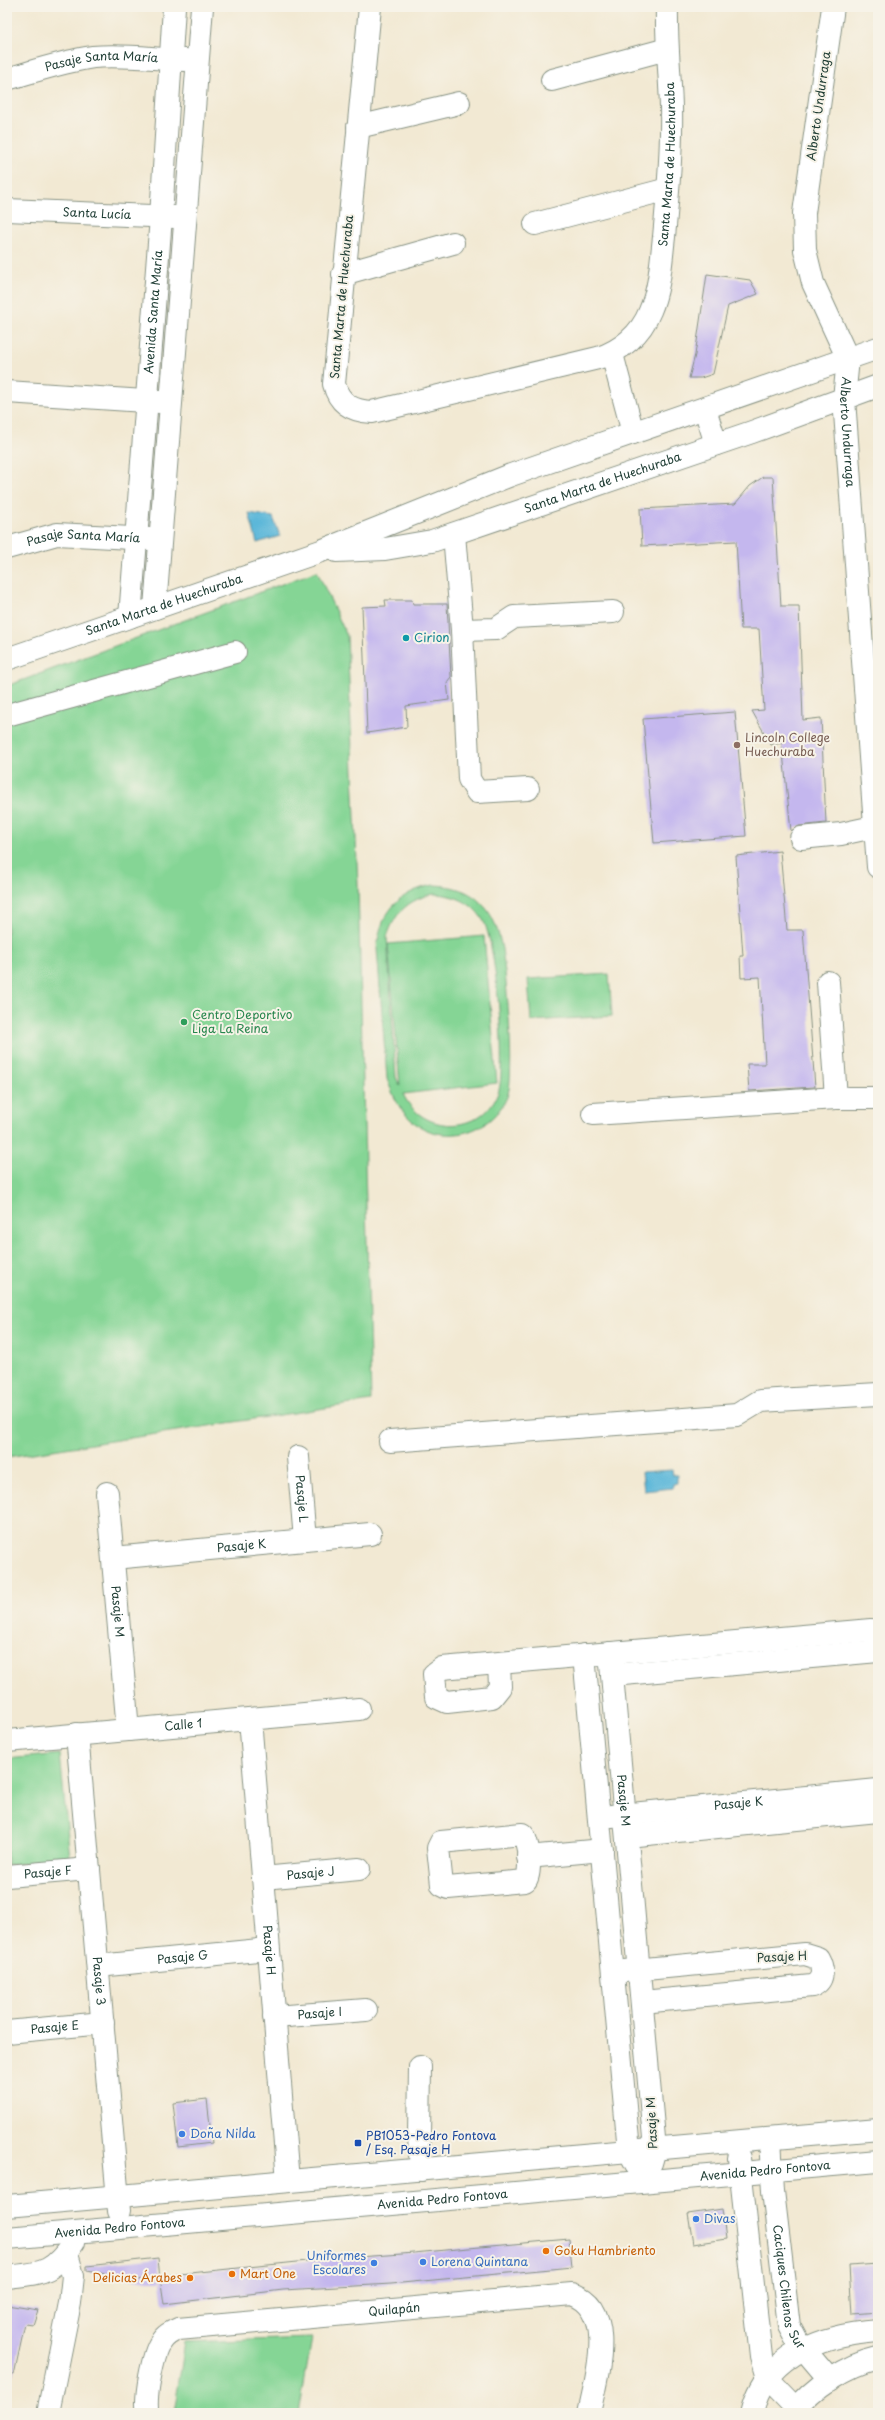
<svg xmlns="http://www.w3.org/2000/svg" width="885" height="2420" font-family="'Playpen Sans',sans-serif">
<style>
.green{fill:#85d595;stroke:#528964;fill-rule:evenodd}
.water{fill:#5bb7d9;stroke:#3d7a86}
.building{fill:#c4b7ee}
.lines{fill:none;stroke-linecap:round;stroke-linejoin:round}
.minor-casing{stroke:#889384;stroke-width:24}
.minor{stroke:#fff;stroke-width:22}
.culture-dot{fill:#0f9aa8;stroke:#f7f3e8;stroke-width:1.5}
.education-dot{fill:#8d6e63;stroke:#f7f3e8;stroke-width:1.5}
.leisure-dot{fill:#2e9e5b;stroke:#f7f3e8;stroke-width:1.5}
.shop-dot{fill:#3f7fe0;stroke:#f7f3e8;stroke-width:1.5}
.transit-dot{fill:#1a4fb4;stroke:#f7f3e8;stroke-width:1.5}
.food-dot{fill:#e8710a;stroke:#f7f3e8;stroke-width:1.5}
.labels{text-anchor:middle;stroke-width:4;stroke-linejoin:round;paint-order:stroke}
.street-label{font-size:12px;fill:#1f3d34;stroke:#f7f3e8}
.culture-label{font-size:12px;fill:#0d838f;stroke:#f7f3e8;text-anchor:start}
.education-label{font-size:12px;fill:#785e54;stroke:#f7f3e8;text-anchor:start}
.leisure-label{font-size:12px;fill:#27864d;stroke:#f7f3e8;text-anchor:start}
.shop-label{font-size:12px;fill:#366cbe;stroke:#f7f3e8;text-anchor:start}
.transit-label{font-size:12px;fill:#164399;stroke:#f7f3e8;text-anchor:start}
.food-label{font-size:12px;fill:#c56008;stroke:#f7f3e8;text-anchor:start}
</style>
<rect width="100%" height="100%" fill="#f7f3e8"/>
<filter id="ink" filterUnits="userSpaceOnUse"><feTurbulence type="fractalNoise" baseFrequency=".025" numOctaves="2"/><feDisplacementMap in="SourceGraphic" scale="8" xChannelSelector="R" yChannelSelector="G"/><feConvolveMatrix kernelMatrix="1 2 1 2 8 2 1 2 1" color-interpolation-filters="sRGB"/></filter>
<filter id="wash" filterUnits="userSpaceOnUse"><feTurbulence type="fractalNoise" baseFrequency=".012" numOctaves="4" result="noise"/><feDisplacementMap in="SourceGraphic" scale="16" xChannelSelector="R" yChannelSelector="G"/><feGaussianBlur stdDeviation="0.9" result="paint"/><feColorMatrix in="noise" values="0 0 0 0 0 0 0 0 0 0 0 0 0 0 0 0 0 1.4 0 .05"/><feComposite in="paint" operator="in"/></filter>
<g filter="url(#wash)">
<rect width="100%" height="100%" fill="#f2e9d3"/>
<path class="green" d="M317 571 347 636 358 885 371 1401 7 1457V686Z
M434 885C452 886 470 890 483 905 494 916 499 933 502 949 506 975 516 1075 507 1097 490 1136 437 1148 407 1116 397 1106 392 1092 387 1079L377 949C379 914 399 891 434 885ZM434 894C455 895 472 902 483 920 496 941 507 1071 498 1093 481 1135 422 1135 403 1094L497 1083 484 936 388 944 400 1086 396 1077 387 937C395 912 409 899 434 894Z
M609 974 612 1016 531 1021 528 979Z
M60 1754 70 1859 7 1865V1759Z
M312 2338 299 2413H174L185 2342Z"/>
<path class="water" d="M249 513 273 517 280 536 257 543Z
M672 1470 673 1475H677V1483L673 1484V1488L644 1491 642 1472Z"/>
<g id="blocks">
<path class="building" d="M707 274 750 280 758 294 728 306 713 374 701 378H689L695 355Z
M763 477H773L781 606H799L803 720 821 718 826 823 799 826 791 831 782 743 771 745 752 711 764 710 759 629H741L736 541 642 546 640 509 735 504 750 486Z
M385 600H412L413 604H447L451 677 447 682 449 700 406 706 407 727 367 733 362 607 386 606Z
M735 712 746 836 654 843 643 719Z
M780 851 787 930H803L815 1087 749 1091 747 1064H765L760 977 741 978 740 956H743L736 856Z
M207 2099 212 2143 178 2147 173 2103Z
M722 2209 726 2239 693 2244 688 2214Z
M569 2239 572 2267 391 2284 283 2290 164 2304 160 2276 327 2259 402 2254Z
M158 2258 160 2281H148L87 2271V2266Z
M878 2264V2313L852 2315 849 2266Z
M7 2305 38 2310 33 2325 25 2324 14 2375 7 2374Z"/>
</g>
</g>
<g filter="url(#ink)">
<use href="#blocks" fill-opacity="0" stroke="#889384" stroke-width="1"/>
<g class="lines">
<g class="minor-casing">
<g id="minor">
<path id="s1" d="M370 7 334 384C339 404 353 411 372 412L598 358C621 351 641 334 650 311 660 288 661 262 664 237 668 194 672 150 671 107 670 73 666 40 667 7"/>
<path id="s2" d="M833 7 804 213 805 250 813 283 848 359 844 399 878 867"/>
<path id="s3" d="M7 79C35 71 64 61 93 57 123 54 154 59 185 60"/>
<path d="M552 80 667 49"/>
<path d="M358 127 459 103"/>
<path id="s4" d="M7 210 175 217"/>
<path d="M535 224 668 189"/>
<path d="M343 274 453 243"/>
<path d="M612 354 633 433"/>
<path d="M7 392 160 402"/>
<path d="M705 409 716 444"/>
<path d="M454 534 462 630 469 779 477 792 528 789"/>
<path id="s5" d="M7 548 57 534 150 539"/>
<path id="s6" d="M336 551 385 549 432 541 752 432 878 386"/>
<path d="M155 608 202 7"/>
<path id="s7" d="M130 617 161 217 174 7"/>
<path d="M462 630 496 629 514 617 613 612"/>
<path id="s8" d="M7 659 321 551 511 475 878 348"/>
<path d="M7 715 235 652"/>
<path d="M801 838 841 834 878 826"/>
<path d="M828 982 836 1098"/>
<path d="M593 1114 836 1098H878"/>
<path d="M390 1441 737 1415 760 1401 878 1394"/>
<path id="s9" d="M298 1457 305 1540"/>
<path id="s10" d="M107 1493 128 1730"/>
<path id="s11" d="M113 1558 370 1534"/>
<path id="s12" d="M610 1653 655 2149 651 2163"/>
<path d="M584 1655 629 2151 636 2164"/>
<path d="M499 1663 500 1687 492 1697 447 1702 436 1697 434 1674 442 1668 871 1630 878 1633"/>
<path d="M612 1675 878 1651"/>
<path id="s13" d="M250 1719 288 2181"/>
<path id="s14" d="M77 1734 119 2211"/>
<path id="s15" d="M7 1741 359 1709"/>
<path id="s16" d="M611 1816 878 1790"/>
<path d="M522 1834C529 1839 532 1875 525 1881L448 1888 442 1885 438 1848 441 1842Z"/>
<path d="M627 1836 878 1811"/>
<path d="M528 1857 602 1850"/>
<path id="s17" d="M7 1876 89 1869"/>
<path id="s18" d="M263 1878 359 1869"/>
<path id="s19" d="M98 1966 268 1949"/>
<path d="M624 1971 805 1954 818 1958C824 1969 824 1981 812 1986L642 2002"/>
<path id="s20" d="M274 2017 366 2010"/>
<path id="s21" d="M7 2032 103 2023"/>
<path d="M420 2067 419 2136 421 2170"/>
<path id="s22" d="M770 2139 773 2191 789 2326 797 2341 830 2380"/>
<path d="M739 2158 761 2357 767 2378 797 2409"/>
<path d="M7 2206 878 2129"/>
<path id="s23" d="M7 2238 878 2161"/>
<path d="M7 2277C43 2273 52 2274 74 2242"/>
<path d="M48 2413 70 2303 73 2276 67 2254"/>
<path id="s24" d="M148 2413C144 2400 153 2353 161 2342 165 2335 171 2332 178 2329L572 2294C618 2309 596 2379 589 2413"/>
<path d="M752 2413C766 2353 824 2335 878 2331"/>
<path d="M793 2413C813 2387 847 2365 878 2358"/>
</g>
</g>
<use href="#minor" class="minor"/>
</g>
</g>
<circle class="culture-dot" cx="406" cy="638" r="4"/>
<circle class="education-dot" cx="737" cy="745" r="4"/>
<circle class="leisure-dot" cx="184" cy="1022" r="4"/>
<g class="shop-dot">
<circle cx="182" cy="2134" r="4"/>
<circle cx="696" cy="2219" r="4"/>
<circle cx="423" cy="2262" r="4"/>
<circle cx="374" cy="2263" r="4"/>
</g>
<rect class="transit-dot" x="354" y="2139" width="8" height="8" rx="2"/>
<g class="food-dot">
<circle cx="546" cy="2251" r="4"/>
<circle cx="232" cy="2274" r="4"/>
<circle cx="190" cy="2278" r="4"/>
</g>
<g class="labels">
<g class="street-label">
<text dy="4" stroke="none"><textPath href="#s3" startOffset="97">Pasaje Santa María</textPath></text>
<text transform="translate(819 106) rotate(-82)" y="4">Alberto Undurraga</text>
<text dy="4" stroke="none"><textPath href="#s1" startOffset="883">Santa Marta de Huechuraba</textPath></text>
<text dy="4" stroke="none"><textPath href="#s4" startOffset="90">Santa Lucía</textPath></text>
<text transform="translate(342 297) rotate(-85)" y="4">Santa Marta de Huechuraba</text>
<text dy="4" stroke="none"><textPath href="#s7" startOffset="306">Avenida Santa María</textPath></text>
<text dy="4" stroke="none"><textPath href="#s2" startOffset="436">Alberto Undurraga</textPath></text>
<text dy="4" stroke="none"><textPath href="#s6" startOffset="277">Santa Marta de Huechuraba</textPath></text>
<text dy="4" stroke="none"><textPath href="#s5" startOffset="78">Pasaje Santa María</textPath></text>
<text dy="4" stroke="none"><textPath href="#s8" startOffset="166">Santa Marta de Huechuraba</textPath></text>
<text dy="4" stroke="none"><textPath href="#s9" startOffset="42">Pasaje L</textPath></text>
<text dy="4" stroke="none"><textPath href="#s11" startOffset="129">Pasaje K</textPath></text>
<text dy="4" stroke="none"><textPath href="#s10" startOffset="119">Pasaje M</textPath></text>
<text dy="4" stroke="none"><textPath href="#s15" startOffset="177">Calle 1</textPath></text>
<text dy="4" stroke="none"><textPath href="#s12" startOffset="148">Pasaje M</textPath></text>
<text dy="4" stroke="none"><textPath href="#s16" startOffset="128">Pasaje K</textPath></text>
<text dy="4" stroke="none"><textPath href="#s17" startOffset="41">Pasaje F</textPath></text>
<text dy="4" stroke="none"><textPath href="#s18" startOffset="48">Pasaje J</textPath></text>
<text dy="4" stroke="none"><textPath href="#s13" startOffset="232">Pasaje H</textPath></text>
<text transform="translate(782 1957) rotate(-3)" y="4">Pasaje H</text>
<text dy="4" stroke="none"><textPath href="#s19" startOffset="85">Pasaje G</textPath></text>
<text dy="4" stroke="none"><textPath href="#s14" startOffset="248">Pasaje 3</textPath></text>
<text dy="4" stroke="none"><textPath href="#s20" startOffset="46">Pasaje I</textPath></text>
<text dy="4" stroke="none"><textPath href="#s21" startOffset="48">Pasaje E</textPath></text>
<text transform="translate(652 2123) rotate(-93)" y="4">Pasaje M</text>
<text dy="4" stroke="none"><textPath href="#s23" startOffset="761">Avenida Pedro Fontova</textPath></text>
<text dy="4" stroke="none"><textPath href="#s23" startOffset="437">Avenida Pedro Fontova</textPath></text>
<text dy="4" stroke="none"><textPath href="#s23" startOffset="113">Avenida Pedro Fontova</textPath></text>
<text dy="4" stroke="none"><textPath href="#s22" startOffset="150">Caciques Chilenos Sur</textPath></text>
<text dy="4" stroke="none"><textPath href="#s24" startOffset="312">Quilapán</textPath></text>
</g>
<g class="culture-label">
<text x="414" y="642">Cirion</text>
</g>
<g class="education-label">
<text x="745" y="742">Lincoln College<tspan x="745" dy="14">Huechuraba</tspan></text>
</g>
<g class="leisure-label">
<text x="192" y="1019">Centro Deportivo<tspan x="192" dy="14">Liga La Reina</tspan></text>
</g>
<g class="shop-label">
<text x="190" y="2138">Doña Nilda</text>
<text x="704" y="2223">Divas</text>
<text x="366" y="2260" text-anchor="end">Uniformes<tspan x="366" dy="14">Escolares</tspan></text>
<text x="431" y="2266">Lorena Quintana</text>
</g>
<g class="transit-label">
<text x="366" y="2140">PB1053-Pedro Fontova<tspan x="366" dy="14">/ Esq. Pasaje H</tspan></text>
</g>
<g class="food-label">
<text x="554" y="2255">Goku Hambriento</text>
<text x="240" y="2278">Mart One</text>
<text x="182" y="2282" text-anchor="end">Delicias Árabes</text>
</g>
</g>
<rect width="885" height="2420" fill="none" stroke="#f7f3e8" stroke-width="24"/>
</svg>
